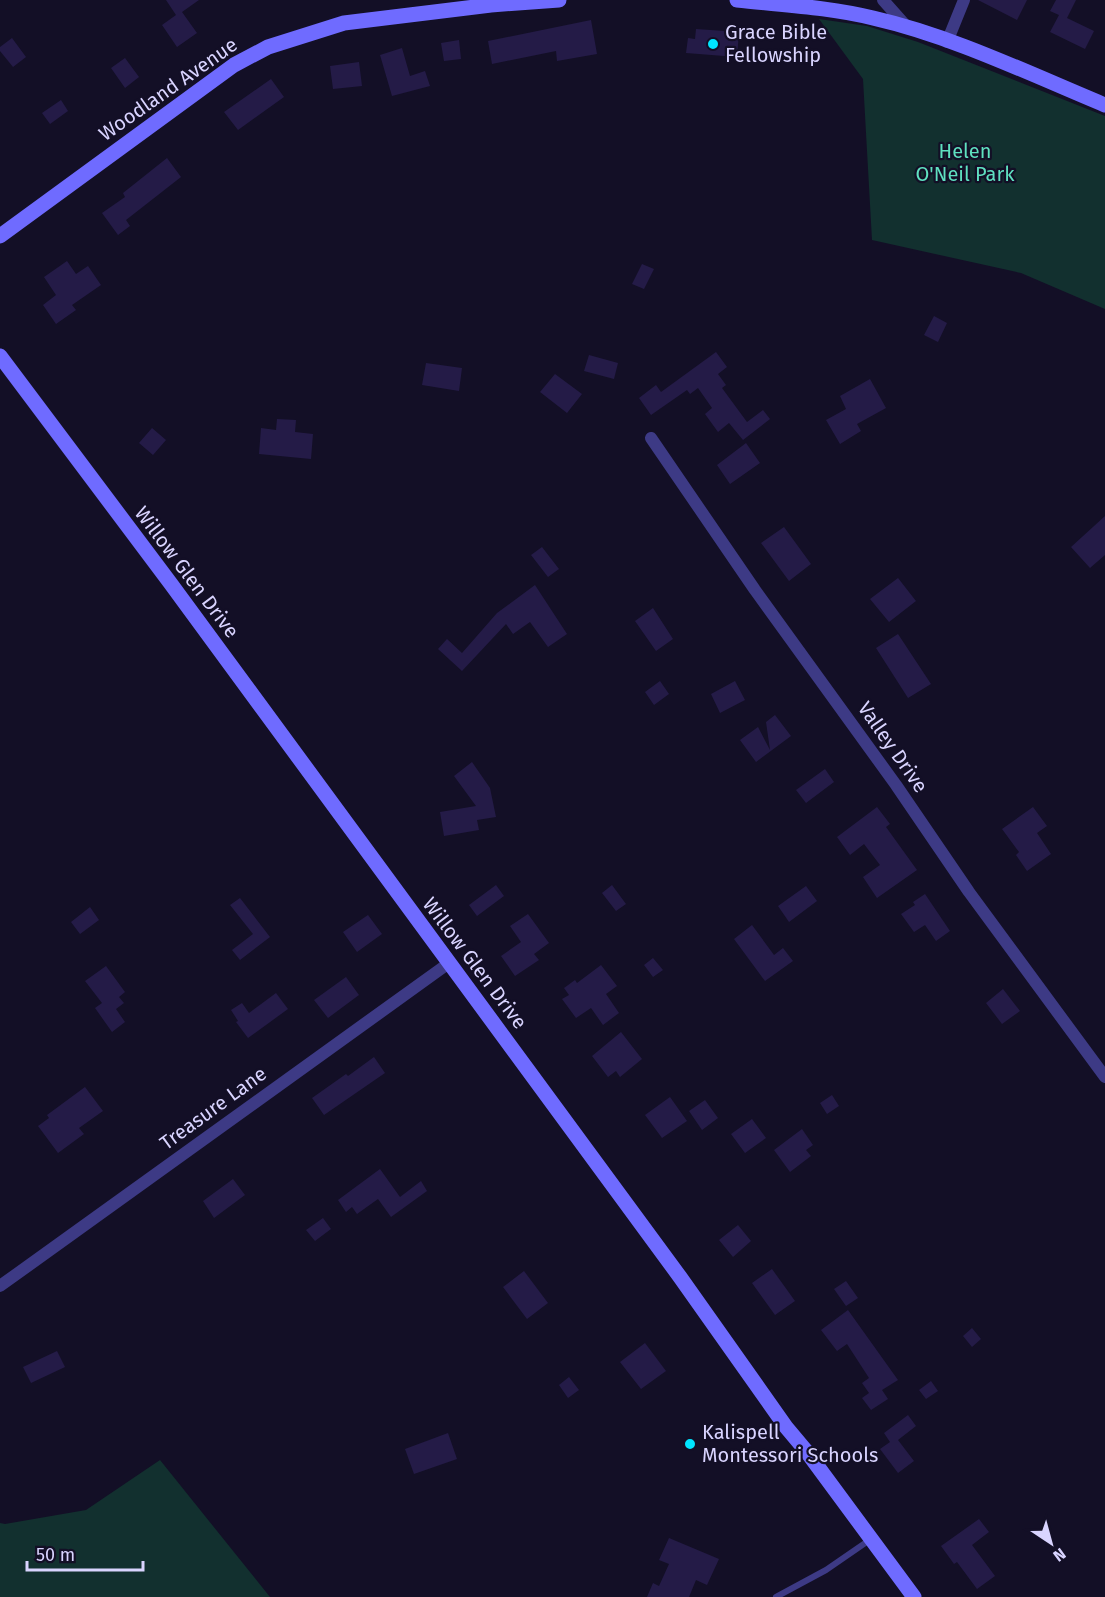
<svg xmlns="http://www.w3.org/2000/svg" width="1105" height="1597" font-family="'Fira Sans',sans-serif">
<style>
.green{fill:#12302f}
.building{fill:#241b47}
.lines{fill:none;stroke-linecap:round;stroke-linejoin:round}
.lane{stroke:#3d3a85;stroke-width:6}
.street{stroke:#3d3a85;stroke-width:12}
.secondary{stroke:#6f6bff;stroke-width:15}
.poi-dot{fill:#00e5ff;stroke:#130f26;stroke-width:2}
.labels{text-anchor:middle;stroke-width:4.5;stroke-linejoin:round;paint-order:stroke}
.poi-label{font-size:20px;fill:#d9d4ff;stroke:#130f26;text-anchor:start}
.street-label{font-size:20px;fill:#d9d4ff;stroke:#130f26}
.park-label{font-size:20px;fill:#5fe0c0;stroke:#130f26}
</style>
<rect width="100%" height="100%" fill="#130f26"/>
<path class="green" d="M819 19 867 26 918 42 1105 116V309L1021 273 872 240 863 79Z
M160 1460 270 1597H0V1523L5 1524 86 1510Z"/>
<path class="building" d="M166 0H199L182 12 197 33 177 47 162 25 176 15Z
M978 0H1027L1017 20Z
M1056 0H1076L1067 18 1094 31 1085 49 1050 32 1059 15 1050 11Z
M591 20 597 54 557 61 556 51 492 64 488 41Z
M696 29 739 32 737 57 686 53 688 38 695 39Z
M12 38 26 57 13 67 0 51V47Z
M459 40 461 59 444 61 441 43Z
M402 48 410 76 425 71 430 86 392 96 380 55Z
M125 58 139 77 125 88 111 68Z
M359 62 362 86 333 89 330 66Z
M271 79 284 97 238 130 224 112Z
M61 100 68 111 50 124 42 113Z
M167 158 181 177 126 220 130 226 118 235 102 213 125 197 123 193Z
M67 261 76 274 88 266 101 285 72 305 76 310 56 324 43 305 56 295 44 277Z
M642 264 654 269 644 289 632 284Z
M934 316 947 323 938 342 924 335Z
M716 352 727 367 718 374 726 385 722 388 747 422 763 410 770 419 743 440 729 423 718 432 705 414 712 408 698 388 690 394 687 390 651 415 639 398 656 385 661 392Z
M589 355 618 363 614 379 584 371Z
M426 363 462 368 459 391 422 385Z
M555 374 582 394 567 413 540 392Z
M870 379 886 408 857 424 861 431 840 444 826 420 846 409 840 396Z
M277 419 296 420 295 432 313 434 311 459 259 454 261 428 276 430Z
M152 428 166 440 153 455 139 443Z
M746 443 760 463 730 484 717 465Z
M1105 516V555L1090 568 1071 547Z
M784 527 811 564 789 581 761 543Z
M542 547 559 569 548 577 531 555Z
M898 578 916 601 889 622 870 599Z
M535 585 567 634 548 647 530 622 513 634 506 624 462 671 438 649 447 639 462 653 497 613Z
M653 608 673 639 656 651 635 621Z
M898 634 931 684 908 698 876 648Z
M660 681 669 694 654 705 645 692Z
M735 681 745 700 720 713 711 694Z
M775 715 791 736 756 762 740 740 758 727 770 750 766 722Z
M472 762 490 788 496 817 477 820 479 830 444 836 440 812 476 806 454 776Z
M825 769 834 782 806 803 796 790Z
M877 807 890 824 886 827 917 870 877 898 863 877 880 865 864 844 850 855 837 837Z
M1033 807 1047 826 1037 833 1051 854 1027 871 1016 855 1019 852 1002 829Z
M496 885 504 896 477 916 469 905Z
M612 885 626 904 616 911 602 893Z
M806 886 817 901 789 922 778 906Z
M925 894 950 931 936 941 925 925 914 932 901 914 915 905 913 902Z
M240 898 270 937 240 960 232 950 253 934 230 905Z
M90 907 99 920 80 934 71 922Z
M528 914 549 943 534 954 539 960 515 976 501 956 521 942 510 926Z
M368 915 382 934 357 952 343 932Z
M752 925 774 955 783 948 793 961 765 981 734 939Z
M653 958 663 970 653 977 644 965Z
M601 965 617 986 606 994 619 1013 603 1025 591 1008 576 1018 562 999 569 995 564 988 575 980 577 983Z
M106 966 125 992 119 997 124 1003 116 1009 125 1022 112 1032 95 1008 102 1003 85 981Z
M346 977 359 995 328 1018 314 1000Z
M1003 989 1020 1011 1002 1024 986 1003Z
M276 993 288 1009 248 1038 236 1022 238 1021 231 1010 242 1003 249 1013Z
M621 1032 642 1059 620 1077 616 1071 608 1077 592 1056Z
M374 1057 385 1073 324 1115 312 1098 346 1074 348 1076Z
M85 1087 103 1111 79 1128 84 1134 58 1153 38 1126 49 1118 47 1115Z
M832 1095 839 1106 827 1114 820 1103Z
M670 1097 687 1121 662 1138 645 1115Z
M705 1100 718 1118 702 1130 689 1111Z
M752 1119 766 1138 745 1153 731 1134Z
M802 1129 813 1145 806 1150 811 1156 790 1172 774 1150Z
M380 1169 400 1197 421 1181 427 1191 391 1217 378 1199 357 1214 352 1207 346 1212 338 1200Z
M233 1179 245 1195 214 1218 203 1201Z
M323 1218 331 1229 315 1241 306 1230Z
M738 1225 751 1241 733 1257 719 1240Z
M772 1269 795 1301 775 1315 752 1283Z
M524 1271 548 1303 527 1319 503 1287Z
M846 1281 858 1298 846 1306 834 1289Z
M848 1310 898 1380 882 1390 888 1399 871 1410 862 1398 869 1393 862 1383 869 1378 847 1344 837 1351 821 1330Z
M972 1328 981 1339 972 1347 963 1336Z
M645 1343 666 1371 641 1389 620 1362Z
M57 1351 65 1367 31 1383 23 1367Z
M569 1377 579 1390 568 1398 559 1385Z
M931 1381 938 1391 926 1399 919 1390Z
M908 1415 916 1426 898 1440 914 1461 898 1473 880 1449 890 1442 884 1433Z
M448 1433 457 1459 414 1474 405 1449Z
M979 1519 989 1532 972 1545 995 1576 977 1589 957 1562 954 1564 941 1546Z
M669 1538 719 1559 707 1585 696 1580 689 1597H647L653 1583 659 1586 669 1564 659 1560Z"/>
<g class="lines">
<path class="lane" d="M776 1597 826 1570 871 1539"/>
<path class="street" d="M883 0 907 27
M947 42 964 0
M651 438 755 590 896 785 969 892 1105 1077
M0 1286 449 963"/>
<path class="secondary" d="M737 0C782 5 829 7 873 18 952 36 1030 74 1105 105
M0 236 234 65 268 47 344 23 491 5 559 0
M0 356 171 584 680 1277 786 1427 807 1452 914 1597"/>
</g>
<g class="poi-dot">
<circle cx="713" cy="44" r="6"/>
<circle cx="690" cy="1444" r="6"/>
</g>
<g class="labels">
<g class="poi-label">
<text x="725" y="39">Grace Bible<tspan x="725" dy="23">Fellowship</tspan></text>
<text x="702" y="1439">Kalispell<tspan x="702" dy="23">Montessori Schools</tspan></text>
</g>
<g class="street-label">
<text transform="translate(168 89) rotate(-35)" y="7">Woodland Avenue</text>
<text transform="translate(187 572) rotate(53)" y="7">Willow Glen Drive</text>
<text transform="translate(893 747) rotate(55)" y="7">Valley Drive</text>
<text transform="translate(475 963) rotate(53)" y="7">Willow Glen Drive</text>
<text transform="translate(213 1108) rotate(-36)" y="7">Treasure Lane</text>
</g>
<g class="park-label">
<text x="965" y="158">Helen<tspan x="965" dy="23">O'Neil Park</tspan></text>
</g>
</g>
<g transform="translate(1051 1543) rotate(144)" stroke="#130f26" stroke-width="4.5" paint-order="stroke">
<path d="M0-4.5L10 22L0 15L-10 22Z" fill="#d9d4ff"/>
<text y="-9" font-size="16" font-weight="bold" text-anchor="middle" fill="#d9d4ff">N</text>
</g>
<path d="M27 1561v9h116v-9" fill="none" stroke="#d9d4ff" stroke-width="3"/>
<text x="36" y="1561" font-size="18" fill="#d9d4ff" stroke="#130f26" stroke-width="4.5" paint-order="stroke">50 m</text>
</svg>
